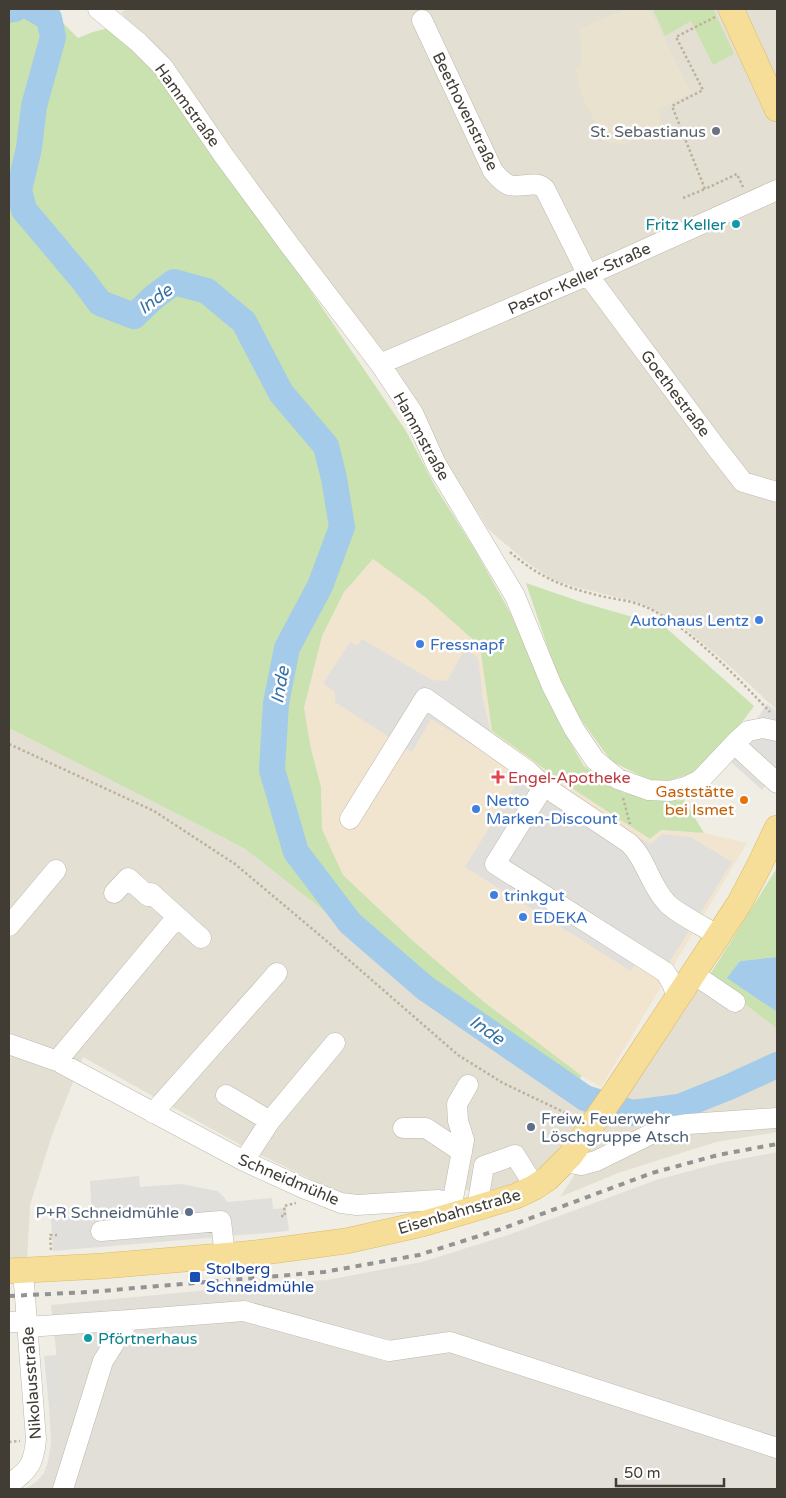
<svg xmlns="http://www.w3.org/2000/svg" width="786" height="1498" font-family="'Varela Round',sans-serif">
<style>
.residential{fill:#e4dfd3}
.commercial{fill:#f1e5d0}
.industrial{fill:#e2dfd9}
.education{fill:#e9e2cf}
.green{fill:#c9e2af}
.parking{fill:#e1dfdc}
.water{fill:#a4cbe9}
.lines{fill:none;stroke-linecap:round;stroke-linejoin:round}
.river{stroke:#a4cbe9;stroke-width:26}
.minor-casing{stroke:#beb8ab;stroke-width:21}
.major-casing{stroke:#d9bb69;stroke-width:26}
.path{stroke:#bcb19a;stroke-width:2.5;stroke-dasharray:2.5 2.5;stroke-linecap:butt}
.minor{stroke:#fff;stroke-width:20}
.major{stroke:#f6de98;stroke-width:25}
.rail{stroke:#939393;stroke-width:4;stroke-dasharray:6 6;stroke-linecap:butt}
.worship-dot{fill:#6b7280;stroke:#fff;stroke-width:2}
.culture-dot{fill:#0f9aa8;stroke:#fff;stroke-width:2}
.shop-dot{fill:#3f7fe0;stroke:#fff;stroke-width:2}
.health-dot{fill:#e0444e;stroke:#fff;stroke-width:2}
.food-dot{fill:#e8710a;stroke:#fff;stroke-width:2}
.service-dot{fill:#5c6f8a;stroke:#fff;stroke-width:2}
.transit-dot{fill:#1a4fb4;stroke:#fff;stroke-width:2}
.labels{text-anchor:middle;stroke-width:5;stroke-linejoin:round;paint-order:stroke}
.street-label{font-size:16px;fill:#423d34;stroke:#fff}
.worship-label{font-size:16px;fill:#5b616d;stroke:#fff;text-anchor:end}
.culture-label{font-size:16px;fill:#0d838f;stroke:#fff;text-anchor:end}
.shop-label{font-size:16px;fill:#366cbe;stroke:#fff;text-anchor:start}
.health-label{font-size:16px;fill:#be3a42;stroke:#fff;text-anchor:start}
.food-label{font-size:16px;fill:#c56008;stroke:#fff;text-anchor:end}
.service-label{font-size:16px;fill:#4e5e75;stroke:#fff;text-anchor:start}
.transit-label{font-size:16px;fill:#164399;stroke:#fff;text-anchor:start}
.water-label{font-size:18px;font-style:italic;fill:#3772a4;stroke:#fff}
</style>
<rect width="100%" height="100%" fill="#f0ede4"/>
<path class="residential" d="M126 9H777V710L724 661 683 627 661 614 640 603 575 587 551 579 524 560 489 530 446 462 296 243 168 61 121 13Z
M9 728 244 848 422 988 527 1063 590 1110 548 1170 488 1193 462 1189 360 1197 337 1192 244 1147 83 1057 52 1135 30 1205 27 1261 9 1262Z
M709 976 777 1029V1132L716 1142 618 1173 560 1197 701 981Z"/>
<path class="commercial" d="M373 559 425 597 480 646 492 731 567 785 650 839 661 830 704 833 747 843 601 1087 582 1076 484 1002 412 940 343 875 322 829 321 787 311 749 304 708 322 636 344 592Z"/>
<path class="industrial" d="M777 1152V1489H25L36 1482 44 1473 48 1462 51 1443 49 1407 62 1406 51 1305 271 1284 327 1280 422 1262 508 1235 656 1180 720 1163Z"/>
<path class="education" d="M626 9H650L691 93 657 110 664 128 627 143 619 144 606 142 588 109 580 90 576 70 581 63 582 54 579 29Z"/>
<path class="green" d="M9 9H49L78 38 93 32 109 28 157 70 195 121 406 431 436 488 475 550 511 614 559 723 584 766 624 793 666 801 684 800 704 833 661 830 650 839 567 785 492 731 480 646 425 597 373 559 344 592 322 636 304 708 311 749 321 787 322 829 343 875 412 940 484 1002 582 1076 567 1094 527 1063 422 988 244 848 9 728Z
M653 9H713L734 54 713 65 691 21 665 36Z
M526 583 584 603 664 626 754 706 707 769 657 784 611 761 564 696Z
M777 868V957L740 961 728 978 777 1012V1029L709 976Z"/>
<path class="parking" d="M362 639 432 680 447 681 465 648 478 658 483 700 491 733 584 804 650 844 662 834 691 837 732 862 661 976 637 962 631 971 465 867 521 776 431 719 412 752 335 702V692L323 683 350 642 357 646Z
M767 704 777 711V771L762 790 721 753 754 723Z
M139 1176 140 1187 181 1184 217 1191 223 1196 227 1202 272 1198 273 1209 286 1208 289 1231 53 1251 51 1219 92 1215 90 1181Z
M57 1355 62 1406 49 1407 44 1356Z"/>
<path class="water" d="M777 957V1012L727 978 740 961Z"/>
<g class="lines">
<path class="river" d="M33 9 49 18 53 37 34 106 29 148 19 190 24 210 83 280 100 303 134 316 154 297 174 282 207 291 244 322 281 393 326 446 334 478 342 527 320 586 287 648 276 703 272 770 296 852 350 923 425 988 585 1098 632 1113 679 1107 729 1087 777 1065
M9 10 15 9"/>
<g class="minor-casing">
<path id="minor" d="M98 9 138 42 163 67 224 156 291 247 380 364 413 413 436 464 515 596 552 686 574 729 595 760 618 779 649 790 670 791 686 787 700 780 737 741 748 731 763 728 777 731
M422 20 493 171C497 176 502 182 509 185 521 189 535 179 545 189L588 275 715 446 743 482 777 492
M380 364 588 275 777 190
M737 741 741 750 777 783
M544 786 495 864 665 972C671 980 675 987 676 998
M350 819 425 698 528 771 544 786 629 843C646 859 650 885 666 902 674 912 705 927 718 936
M114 893 128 878 148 896 151 893 201 938
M9 926 56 870
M692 973 735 1002
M9 1044 57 1061 244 1161 303 1188 341 1203 357 1205 439 1200 452 1204 460 1213
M57 1061 177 917
M226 1095 270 1121
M153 1113 277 973
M403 1128H426L462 1152
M244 1161 270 1121 335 1043
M565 1162 581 1165 596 1161 655 1132 669 1127 688 1124 777 1118
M452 1204 464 1140 458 1121 457 1104 468 1085
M477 1208 484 1166 515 1155 535 1187
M101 1231 221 1221 225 1256
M9 1322 26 1321
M27 1327 129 1320
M9 1484C29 1471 34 1463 36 1439L23 1271
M63 1489 103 1361 129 1320 244 1311 389 1351 450 1342 777 1448"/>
</g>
<g class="major-casing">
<path id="major" d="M731 9 777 109
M9 1271 103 1266 256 1253 346 1241 422 1224 460 1213 516 1196 535 1187 547 1179 570 1156 616 1091 739 904 760 864 777 828"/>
</g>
<path class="path" d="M715 17 676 37 703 90 672 106 705 189 737 174 743 187
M683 198 705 189
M510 552C540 578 563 587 601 596 613 599 626 600 638 604 681 618 739 679 770 712
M9 744 154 811 235 864 335 948 458 1055 503 1083 574 1117
M623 798 630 824
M281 1216H285L284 1206 296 1203
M51 1250 50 1235H57
M9 1442 20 1441"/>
<use href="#minor" class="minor"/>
<use href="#major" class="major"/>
<path class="rail" d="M9 1296 89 1292 324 1272 419 1255 504 1228 652 1173 718 1155 777 1144"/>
</g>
<circle class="worship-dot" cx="716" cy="131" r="5"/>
<g class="culture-dot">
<circle cx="736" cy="224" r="5"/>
<circle cx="88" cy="1338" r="5"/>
</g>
<g class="shop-dot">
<circle cx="759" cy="620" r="5"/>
<circle cx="420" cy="644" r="5"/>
<circle cx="476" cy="809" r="5"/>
<circle cx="494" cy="895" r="5"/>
<circle cx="523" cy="917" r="5"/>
</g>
<path class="health-dot" d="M495.5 769.5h5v5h5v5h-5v5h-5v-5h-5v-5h5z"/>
<circle class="food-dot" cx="744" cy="800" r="5"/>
<g class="service-dot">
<circle cx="531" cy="1127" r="5"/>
<circle cx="189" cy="1212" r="5"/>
</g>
<rect class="transit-dot" x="189" y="1271" width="12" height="12" rx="2.5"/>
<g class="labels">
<g class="street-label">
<text transform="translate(188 105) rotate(54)" y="6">Hammstraße</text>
<text transform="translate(466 111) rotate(64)" y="6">Beethovenstraße</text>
<text transform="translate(579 278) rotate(-24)" y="6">Pastor-Keller-Straße</text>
<text transform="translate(676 393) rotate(53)" y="6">Goethestraße</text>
<text transform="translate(422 436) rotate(61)" y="6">Hammstraße</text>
<text transform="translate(289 1179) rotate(23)" y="6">Schneidmühle</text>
<text transform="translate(459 1211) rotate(-16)" y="6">Eisenbahnstraße</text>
<text transform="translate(31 1383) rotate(-94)" y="6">Nikolausstraße</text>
</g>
<g class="worship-label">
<text x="706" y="137">St. Sebastianus</text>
</g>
<g class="culture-label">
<text x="726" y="230">Fritz Keller</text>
<text x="98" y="1344" text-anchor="start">Pförtnerhaus</text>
</g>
<g class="shop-label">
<text x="749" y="626" text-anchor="end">Autohaus Lentz</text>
<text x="430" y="650">Fressnapf</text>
<text x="486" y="806">Netto<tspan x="486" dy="18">Marken-Discount</tspan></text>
<text x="504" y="901">trinkgut</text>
<text x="533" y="923">EDEKA</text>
</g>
<g class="health-label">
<text x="508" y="783">Engel-Apotheke</text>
</g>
<g class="food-label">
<text x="734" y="797">Gaststätte<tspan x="734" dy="18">bei Ismet</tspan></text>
</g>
<g class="service-label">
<text x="541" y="1124">Freiw. Feuerwehr<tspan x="541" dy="18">Löschgruppe Atsch</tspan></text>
<text x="179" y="1218" text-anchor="end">P+R Schneidmühle</text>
</g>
<g class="transit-label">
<text x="206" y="1274">Stolberg<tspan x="206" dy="18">Schneidmühle</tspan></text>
</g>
<g class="water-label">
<text transform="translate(155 299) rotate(-37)" y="6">Inde</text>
<text transform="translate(280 685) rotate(-80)" y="6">Inde</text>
<text transform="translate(487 1030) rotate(35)" y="6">Inde</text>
</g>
</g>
<rect width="786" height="1498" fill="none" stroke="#423d34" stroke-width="20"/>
<path d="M616 1478v8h108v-8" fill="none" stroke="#423d34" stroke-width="2.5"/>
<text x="624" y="1478" font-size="15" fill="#423d34" stroke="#ffffff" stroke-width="4" paint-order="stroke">50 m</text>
</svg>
